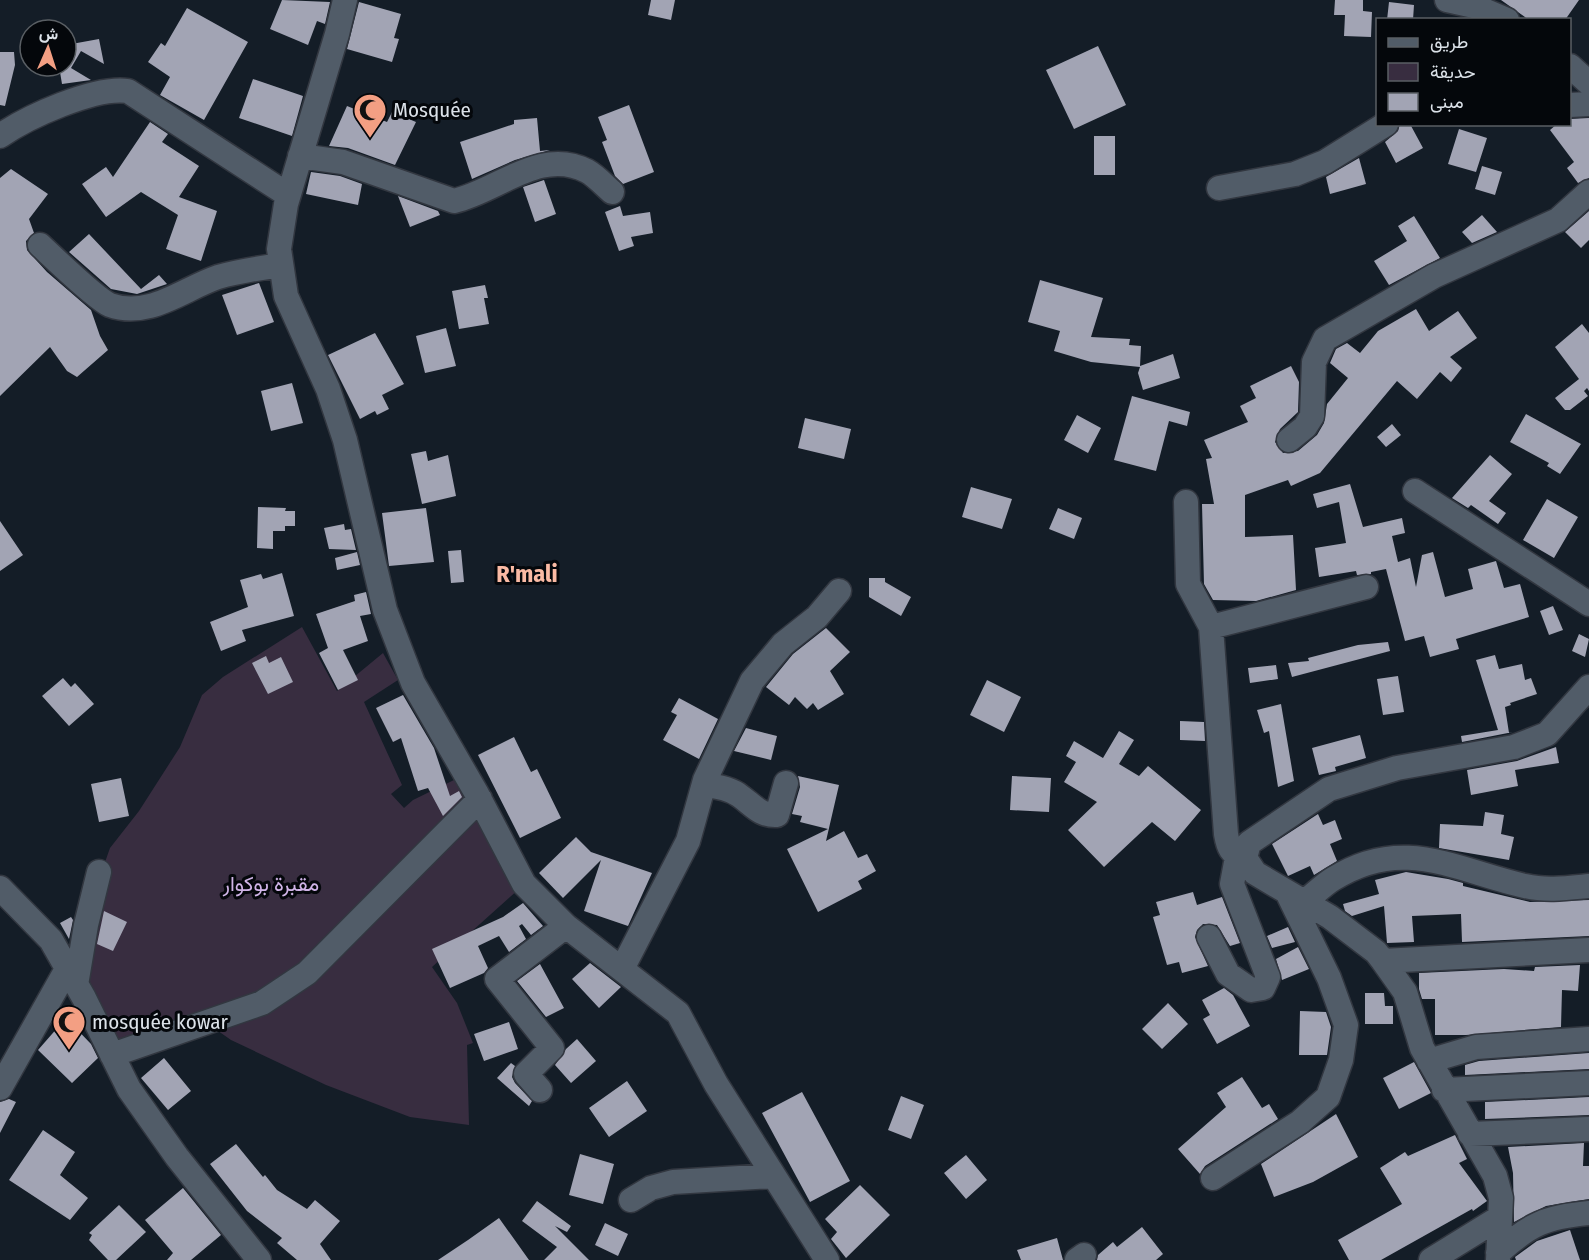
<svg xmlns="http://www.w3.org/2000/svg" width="1589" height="1260" font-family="'Fira Sans Condensed',Vazirmatn,sans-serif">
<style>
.green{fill:#382d40}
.building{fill:#a2a4b4}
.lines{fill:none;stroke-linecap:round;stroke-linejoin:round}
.minor-casing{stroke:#323740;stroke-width:27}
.minor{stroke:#515c68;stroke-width:24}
.labels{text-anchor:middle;stroke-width:6;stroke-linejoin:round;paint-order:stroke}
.poi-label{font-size:21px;fill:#dce2e9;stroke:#04070b;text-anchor:start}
.park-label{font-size:21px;fill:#d0b4e7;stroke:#04070b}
.quarter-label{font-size:24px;font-weight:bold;fill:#fabaa4;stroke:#04070b}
</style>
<rect width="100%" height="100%" fill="#141d27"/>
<path class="green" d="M302 627 337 691 383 653 398 680 364 702 402 785 391 794 404 808 413 800 454 780 519 889 432 967 457 1003 473 1043 467 1045 469 1125 410 1117 326 1085 231 1040 201 1019 121 1048 83 974 98 882 110 848 139 811 180 747 202 695 223 677Z"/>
<path class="building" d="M282 0 330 2 325 24 317 21 308 45 270 29Z
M651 0H675L671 20 648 15Z
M1335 0H1363V11L1372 12 1371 37 1344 36 1345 15H1334Z
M1501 0H1579L1565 20H1529Z
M359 2 401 14 394 38 399 39 392 62 347 49Z
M1389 2 1414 5 1413 20H1387Z
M187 8 248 42 204 120 160 95 170 77 148 62 161 43 165 46Z
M99 39 104 64 81 51 71 68 91 80 62 84 59 66H66V45Z
M1098 46 1126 105 1074 129 1046 70Z
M0 52H14L15 65 5 106 0 105Z
M253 79 303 96 292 136 239 118Z
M629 105 654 172 623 184 615 176 602 142 607 140 598 117Z
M347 106 387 122 392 112 416 122 395 165 348 148 329 146Z
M537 118 540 151 550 150 515 160 472 179 460 142 514 124V120Z
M1589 118V178L1578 183 1567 168 1574 162 1550 130 1557 124H1569V119Z
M150 122 168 134 162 142 199 166 179 197 217 211 201 261 166 249 178 215 141 192 106 217 82 184 106 167 113 177Z
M1400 124H1410L1423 148 1396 163 1385 142 1398 131Z
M1459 129 1487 138 1476 172 1448 164Z
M1094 136H1115V175H1094Z
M1359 158 1366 184 1330 194 1326 177Z
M1482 166 1502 172 1495 195 1475 189Z
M11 169 48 194 29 219 34 233 26 241 27 250 47 272 91 310 100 336 108 350 77 377 67 371 50 347 0 396V178Z
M311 172 340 176 362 184 358 205 306 194Z
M544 180 556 214 535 222 523 187Z
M398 196 438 211 440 215 410 227Z
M620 206 623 216 650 212 653 233 631 237 634 246 619 251 605 212Z
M1589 211V240L1581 248 1565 232Z
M1482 215 1497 232 1472 243 1462 232Z
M1414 216 1440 258 1389 285 1374 261 1407 241 1398 226Z
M89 234 141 289 159 275 167 284 137 294 111 289 69 252Z
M1040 280 1103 298 1091 337 1130 339 1129 345 1141 346 1140 366 1173 354 1180 378 1143 390 1138 373 1140 367 1091 362 1054 351 1060 331 1028 322Z
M259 283 274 322 237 335 222 295Z
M485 285 488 298H484L489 324 459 329 452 291Z
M1416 309 1429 331 1458 311 1477 338 1450 357 1462 368 1451 382 1440 372 1417 399 1397 381 1320 473 1291 486 1288 480 1245 495V537L1293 535 1296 590 1256 601 1213 600 1204 584 1202 504H1214L1206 459 1212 458 1204 440 1248 422 1240 406 1256 398 1250 386 1291 366 1299 382 1298 412 1280 429 1275 442 1283 453 1298 451 1317 435 1324 423 1327 404 1348 378 1330 363 1336 349 1347 343 1360 353 1378 331Z
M1582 324 1589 333V391L1587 388 1584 391 1588 396 1570 410H1565L1555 398 1579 379 1555 347Z
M446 328 456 366 425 373 416 336Z
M375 333 404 384 382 395 389 409 377 415 375 411 360 419 328 355Z
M292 383 303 423 271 431 261 391Z
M1132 396 1190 412 1187 426 1169 421 1156 471 1114 460Z
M1526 414 1581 444 1560 474 1547 466 1549 463 1510 442Z
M1077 415 1101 428 1088 453 1064 440Z
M805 418 851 429 844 459 798 448Z
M1392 424 1401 435 1386 447 1377 437Z
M426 451 428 461 448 455 456 496 422 504 411 454Z
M1490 455 1512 474 1489 501 1506 513 1498 524 1471 505 1468 508 1452 498Z
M1350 484 1363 527 1402 518 1405 533 1392 536 1398 562 1410 558 1416 587 1422 555 1433 552 1445 597 1473 589 1468 569 1496 561 1504 588 1520 584 1529 617 1456 639 1459 649 1430 657 1424 636 1405 641 1386 569 1371 572V574L1357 575 1356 571 1319 577 1315 548 1346 543 1339 502 1317 508 1313 494Z
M971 487 1012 499 1002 529 962 517Z
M1547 499 1578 517 1554 558 1523 540Z
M258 507 286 508 285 511H295V526H285V531H273V549L257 548Z
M426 508 434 562 389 566 382 513Z
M1058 508 1082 518 1074 539 1049 529Z
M0 521 23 555 0 571Z
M344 524 345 530 351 529 356 550 329 549 324 528Z
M461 550 464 582 451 583 448 551Z
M357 552 360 565 337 570 335 558Z
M282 573 294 616 242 630 246 641 221 651 210 622 248 607 240 580 261 574 263 579Z
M869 578H885V582L911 597 901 616 869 597Z
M366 592 371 614 360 616 368 641 343 650 358 680 338 690 319 653 328 648 316 614 355 601 354 595Z
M1553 606 1563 630 1549 635 1540 611Z
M826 628 850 652 830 671 844 694 818 710 813 703 807 709 795 697 789 705 766 687 793 654Z
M1579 634 1589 639 1585 657 1572 651Z
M1388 642 1390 651 1292 677 1288 663 1309 661 1308 658 1358 645Z
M1495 655 1499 669 1522 664 1525 680 1531 678 1537 694 1510 703 1511 705 1505 707 1509 733 1513 732 1462 742 1461 736 1498 730 1476 660Z
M266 656 269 663 281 657 293 682 268 694 252 663Z
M1276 665 1278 679 1250 683 1248 668Z
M1398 676 1404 712 1383 715 1377 679Z
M63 678 71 687 75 683 94 704 69 726 42 696Z
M987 680 1021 697 1004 732 970 715Z
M403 695 434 748 450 796 459 791 462 797 443 816 428 788 418 791 401 738 393 742 376 708Z
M679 698 718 719 699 759 663 740 677 715 671 712Z
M1281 704 1294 781 1278 787 1269 731 1264 733 1257 710Z
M1180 721 1204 722 1205 741 1180 740Z
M746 728 777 736 771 760 734 751Z
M1119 731 1134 740 1119 764 1139 776 1148 766 1201 810 1175 841 1152 822 1104 867 1068 830 1097 802 1064 782 1076 762 1066 756 1074 741 1103 758Z
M1360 735 1366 758 1335 767 1336 771 1319 775 1312 748Z
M514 737 531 772 537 769 561 818 520 838 478 755Z
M1556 747 1559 763 1515 770 1518 786 1471 795 1467 770 1517 761Z
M798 776 839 785 826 841 844 831 858 858 867 854 876 871 858 881 862 889 818 912 787 849 828 829 800 822 802 816 792 814 800 787Z
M1012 776 1051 778 1049 812 1010 810Z
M121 778 129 816 99 822 91 784Z
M1485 812 1504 815 1501 834 1514 837 1509 860 1439 848 1440 824 1483 826Z
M1318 814 1323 825 1335 820 1342 839 1330 844 1337 861 1314 875 1310 866 1288 876 1272 844Z
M576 837 591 852 652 873 628 926 584 911 601 860 563 898 539 873Z
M1406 872 1448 879 1463 883V886L1530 902 1589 900V936L1462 942 1461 914 1412 916 1414 942 1387 943 1384 906 1352 916 1345 911 1343 904 1379 894 1375 880Z
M1193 892 1197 905 1222 897 1240 943 1230 946 1217 925 1203 924 1197 930 1195 937 1208 966 1182 973 1179 962 1167 965 1153 917 1160 915 1156 902Z
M523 903 543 926 531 935 522 924 519 926 526 939 509 952 499 936 478 946 488 968 484 973 450 988 432 949 503 917Z
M104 911 127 922 113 951 97 944Z
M71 917 73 920 69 939 60 923Z
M1288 927 1295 942 1272 948 1267 936Z
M1298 947 1309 969 1282 980 1276 959Z
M590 963 621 987 599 1008 572 979Z
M540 964 564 1008 546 1017 517 981Z
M1580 965 1578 991 1562 990 1561 1027 1466 1035H1435V999H1422L1419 989V973L1504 969 1534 971 1535 967Z
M1224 988 1233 995 1250 1026 1217 1044 1203 1019 1210 1015 1202 1000Z
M1365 993H1384L1385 1006H1393V1024H1365Z
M1168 1003 1188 1024 1162 1049 1142 1029Z
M1300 1011 1326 1012 1331 1027 1327 1055H1299Z
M66 1018 91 1044 98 1058 72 1083 38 1050Z
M509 1022 518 1049 484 1061 474 1034Z
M577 1039 596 1061 571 1083 555 1065 566 1049Z
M1589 1053V1069L1465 1075V1065L1479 1061Z
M164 1058 191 1091 168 1110 141 1078Z
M1414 1062 1431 1093 1399 1109 1383 1078Z
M511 1063 515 1066 512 1077 515 1083 532 1101 529 1106 497 1078Z
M1242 1077 1262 1108 1269 1104 1278 1119 1205 1166 1200 1174 1178 1149 1226 1107 1217 1093Z
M627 1081 647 1111 609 1137 589 1108Z
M802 1092 850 1181 810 1202 762 1113Z
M901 1096 924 1105 911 1139 888 1130Z
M1589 1097V1115L1485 1119V1102Z
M9 1099 16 1102 0 1133V1102Z
M1336 1114 1358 1157 1313 1182 1274 1197 1261 1164Z
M43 1130 75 1152 60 1175 88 1198 70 1220 9 1180Z
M1455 1135 1467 1159 1459 1163 1487 1201 1473 1211 1472 1209 1381 1260H1349L1338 1240 1402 1204 1380 1168 1405 1152 1408 1156Z
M1584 1143 1583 1166H1589V1199L1546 1206 1514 1222 1513 1173 1508 1147Z
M236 1144 263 1177 265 1175 277 1190 307 1209 315 1200 340 1221 320 1244 331 1260H297L277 1243 282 1238 247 1211 210 1164Z
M580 1154 614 1164 603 1204 569 1195Z
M966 1155 987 1180 966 1199 944 1173Z
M860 1185 890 1215 846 1258 831 1239 837 1232 825 1219Z
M183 1188 221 1235 191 1260H167L173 1253 145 1220Z
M537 1201 571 1226 567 1232 555 1226 589 1260H544L557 1247 522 1221Z
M119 1205 146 1232 116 1260H108L89 1240 92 1235 89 1233Z
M499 1218 529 1260H438L468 1240Z
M605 1223 628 1234 618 1256 595 1245Z
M1142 1227 1163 1254 1156 1260H1097L1098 1255 1113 1242 1117 1247Z
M1570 1230 1580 1260H1516L1515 1257 1537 1241Z
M1057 1238 1063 1260H1021L1017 1250Z"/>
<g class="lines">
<g class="minor-casing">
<path id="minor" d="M345 0 337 34 286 204 279 249 286 296 328 389 345 440 385 610 413 683 477 794 524 884 566 926 678 1013 716 1084 827 1260
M1447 0 1474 6 1507 20
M1570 66 1589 83
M1570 105 1589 104
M0 136C27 117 95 86 128 91L288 195
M300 156 343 162 454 201C498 191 540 147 587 171 596 176 604 185 612 192
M1219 188 1295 174 1325 162 1386 124
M40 245C54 258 96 299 110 305 149 319 183 289 218 277 239 271 260 268 281 265
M1289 440 1305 427 1312 416 1314 362 1325 339 1434 276 1558 220 1589 192
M1415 491 1589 604
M1186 502 1188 584 1211 627 1226 834C1228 846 1231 856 1245 858
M1211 627 1366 587
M704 785C716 786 730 788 740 796 753 805 760 816 777 815L786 783
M0 888 51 940 84 998 129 1089 177 1157 259 1260
M1304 902C1314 895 1323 885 1333 879 1403 835 1455 870 1525 886 1546 891 1568 888 1589 886
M1209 937 1228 974 1251 990 1263 988 1268 977 1232 884 1237 857
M1383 961 1589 950
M622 969 688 841 705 780 752 681 783 644 817 617 839 591
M76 985 86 925 99 872
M112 1055 262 1003 307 973 480 799
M1429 1061 1476 1047 1589 1039
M0 1088 67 969
M540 1090 526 1074 552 1048 497 979 566 926
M1444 1090 1589 1083
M1470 1134 1589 1129
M1213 1178 1300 1122 1328 1097 1341 1060 1346 1025 1329 978 1287 892
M631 1200 651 1188 673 1182 773 1176
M1498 1253C1530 1224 1546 1217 1589 1213
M1077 1260 1084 1255
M1431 1260 1499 1218
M1498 1260 1501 1198 1495 1176 1422 1048 1405 992 1383 961 1376 952 1330 917 1255 873 1245 858 1249 843 1329 789 1397 768 1514 747 1547 734 1589 687"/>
</g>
<use href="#minor" class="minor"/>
</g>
<defs>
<g id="mosque-pin" transform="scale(1.725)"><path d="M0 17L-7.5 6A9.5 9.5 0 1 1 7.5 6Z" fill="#f39f83" stroke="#04070b"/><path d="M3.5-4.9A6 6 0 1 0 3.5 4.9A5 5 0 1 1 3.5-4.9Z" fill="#111"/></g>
</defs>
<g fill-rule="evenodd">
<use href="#mosque-pin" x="370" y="110"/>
<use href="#mosque-pin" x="69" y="1022"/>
</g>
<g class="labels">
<g class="poi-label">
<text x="393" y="117">Mosquée</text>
<text x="92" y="1029">mosquée kowar</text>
</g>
<g class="park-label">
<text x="271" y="891">مقبرة بوكوار</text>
</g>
<g class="quarter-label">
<text x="527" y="582">R'mali</text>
</g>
</g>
<rect x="1376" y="18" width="195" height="108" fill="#04070b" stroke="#5a5f64" stroke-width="1.5"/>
<rect x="1388" y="38" width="30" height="9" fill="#515c68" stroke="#5a5f64" stroke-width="1.5"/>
<text x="1430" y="48" font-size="18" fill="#dce2e9">طريق</text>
<rect x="1388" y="63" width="30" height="18" fill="#382d40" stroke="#5a5f64" stroke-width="1.5"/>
<text x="1430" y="78" font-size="18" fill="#dce2e9">حديقة</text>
<rect x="1388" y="93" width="30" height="18" fill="#a2a4b4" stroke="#5a5f64" stroke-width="1.5"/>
<text x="1430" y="108" font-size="18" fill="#dce2e9">مبنى</text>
<g transform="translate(48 48) rotate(3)"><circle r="28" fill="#04070b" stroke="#5a5f64" stroke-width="1.5"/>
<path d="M0-4.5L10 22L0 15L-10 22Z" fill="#f39f83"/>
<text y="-9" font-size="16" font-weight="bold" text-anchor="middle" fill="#dce2e9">ش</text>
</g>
</svg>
